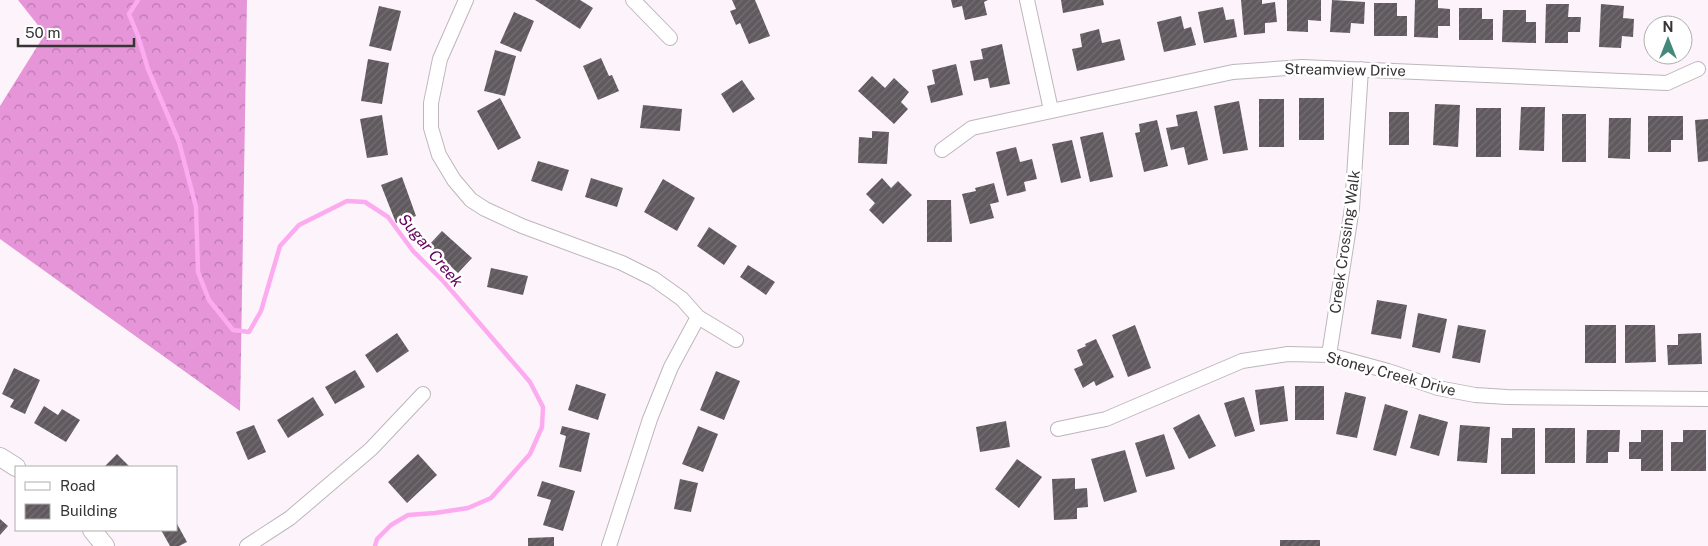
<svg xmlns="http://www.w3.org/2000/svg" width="1708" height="546" font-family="'Public Sans',sans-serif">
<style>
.forest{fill:url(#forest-crowns)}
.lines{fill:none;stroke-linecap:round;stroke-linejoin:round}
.stream{stroke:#fdabf0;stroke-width:4.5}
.building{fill:url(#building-hatch)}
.minor-casing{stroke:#bdb6bc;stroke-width:16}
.tertiary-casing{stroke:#bdb6bc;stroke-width:20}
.minor{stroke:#fff;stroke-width:14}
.tertiary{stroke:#fff;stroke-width:18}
.labels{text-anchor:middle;stroke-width:5;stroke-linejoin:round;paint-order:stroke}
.street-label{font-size:15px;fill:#373436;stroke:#fff}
.water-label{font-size:16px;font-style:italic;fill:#64005d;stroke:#fff}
</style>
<defs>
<pattern id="forest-crowns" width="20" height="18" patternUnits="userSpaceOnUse" patternTransform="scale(1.25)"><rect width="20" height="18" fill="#e595d8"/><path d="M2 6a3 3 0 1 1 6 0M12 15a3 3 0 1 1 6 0" fill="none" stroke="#ba7ab0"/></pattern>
<pattern id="building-hatch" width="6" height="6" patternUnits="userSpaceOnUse" patternTransform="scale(1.25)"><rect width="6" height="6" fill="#605a5f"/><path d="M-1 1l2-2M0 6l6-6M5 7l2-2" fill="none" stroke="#746f73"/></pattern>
</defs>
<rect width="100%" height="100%" fill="#fcf4fa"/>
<path class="forest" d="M18 0H247L240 411 0 239V106L45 34Z"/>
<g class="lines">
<path class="stream" d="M138 0 129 14 138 36 148 69 179 142 196 207 198 272 209 300 233 330 249 332 261 311 280 246 299 225 347 201 365 202 388 217 413 251 444 282 530 382 543 407 542 427 530 454 491 498 468 508 435 513 408 515 391 525 377 539 375 546"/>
</g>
<path class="building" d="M535 0H580L593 8 580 29Z
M732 0H755L770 36 749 44 740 23 736 25 730 11 736 9Z
M951 0H988L984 2 987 15 965 20 962 6 953 8Z
M1061 0H1103L1104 5 1063 13Z
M1241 0H1262V4L1275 2 1277 22 1265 23V33L1244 35Z
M1287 0H1321V21L1308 20V32L1287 31Z
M1332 0 1365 2 1364 24 1351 23 1350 33 1330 32Z
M1415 0H1438V8L1450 9V26H1438V38L1414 37Z
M1374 3H1397V16H1407V36H1374Z
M1546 4H1569L1568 17H1581L1580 32H1568V43H1545Z
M1601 4 1624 6 1623 18 1634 19 1633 37 1622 36 1621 48 1599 47Z
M379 6 401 11 391 51 369 46Z
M1223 7 1226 20 1234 19 1237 37 1204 43 1198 12Z
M1459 8H1482V19H1493V40H1459Z
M1503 10H1526V22H1536V43L1502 42Z
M514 12 534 21 521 52 500 43Z
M1181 16 1184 29 1191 27 1196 45 1164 52 1157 22Z
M1099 29 1102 43 1120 39 1125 60 1077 71 1072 49 1082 47 1080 34Z
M1002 44 1010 84 990 88 988 78 974 81 970 61 983 59 981 49Z
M495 50 516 56 505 96 484 91Z
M601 58 609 76 612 75 619 91 598 100 583 66Z
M368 59 389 63 382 104 361 101Z
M956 64 963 95 931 103 927 86 935 84 932 70Z
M872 76 885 88 894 78 909 92 901 102 908 109 894 124 858 91Z
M742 80 755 99 733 113 721 94Z
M500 98 521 138 498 150 477 111Z
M1299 98H1324V140H1299Z
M1259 99H1284V147H1259Z
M1239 101 1248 150 1223 154 1214 106Z
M1435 104 1460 105 1458 147 1433 145Z
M643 105 682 109 680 131 640 128Z
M1521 107H1545L1544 151 1519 150Z
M1476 108H1501V157H1476Z
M1197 111 1208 160 1188 165 1184 147 1171 150 1166 128 1178 126 1176 115Z
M1389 112H1409V145H1389Z
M1562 114H1586V162H1562Z
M382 115 388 155 367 158 360 119Z
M1648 116H1683V140H1671V152H1648Z
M1609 118H1631L1630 159 1608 158Z
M1708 119V161L1698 162 1695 120Z
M1157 120 1168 166 1144 172 1135 133 1140 132 1139 124Z
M872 131 889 132 887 164 858 163 859 137 872 138Z
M1103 132 1113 177 1090 182 1080 137Z
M1072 140 1081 178 1061 183 1052 144Z
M1016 147 1020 162 1032 159 1037 179 1024 182 1026 191 1007 196 996 152Z
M538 161 569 170 562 191 531 181Z
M402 177 416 216 396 223 381 185Z
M591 178 623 188 617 207 585 197Z
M882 178 891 188 898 181 912 195 883 224 869 210 875 203 866 194Z
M663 179 695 198 677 231 644 212Z
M994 183 999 202 990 204 994 218 970 224 962 194 976 191 975 188Z
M927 200H951L952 242H927Z
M709 227 737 246 724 265 697 246Z
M442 231 472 258 458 273 428 246Z
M748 265 775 282 766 295 740 277Z
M491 268 528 276 523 295 487 287Z
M1377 300 1407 305 1401 339 1371 334Z
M1418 313 1447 319 1440 353 1412 347Z
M1135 325 1151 368 1128 377 1112 335Z
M1458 325 1486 330 1480 363 1452 358Z
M1585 325H1616V363H1585Z
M1625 325H1655L1656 362 1625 363Z
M397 333 409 351 377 373 365 355Z
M1701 333 1702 364 1668 365 1667 345H1678V334Z
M1096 339 1114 377 1096 386 1094 381 1083 388 1074 369 1083 365 1077 350 1086 346 1085 344Z
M14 368 40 380 25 414 10 407 14 400 2 394Z
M355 370 365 387 335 404 325 387Z
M716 371 740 381 724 420 700 410Z
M576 384 606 394 598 420 568 410Z
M1284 386 1288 421 1260 425 1255 390Z
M1295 386H1324V420H1295Z
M1345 392 1366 397 1357 438 1336 434Z
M313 397 324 415 288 438 277 420Z
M1244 397 1255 431 1235 437 1224 403Z
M1385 404 1408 411 1396 456 1373 450Z
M44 406 58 415 62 409 80 420 66 442 34 423Z
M1199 414 1216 446 1189 459 1173 428Z
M1419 414 1448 422 1439 456 1410 448Z
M1006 421 1010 447 980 452 976 427Z
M254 425 266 452 248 460 236 432Z
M1460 425 1490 427 1487 463 1457 461Z
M562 426 590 433 581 472 559 467 566 436 560 434Z
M698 426 718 434 703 472 682 464Z
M1512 428H1535V474H1501V438H1512Z
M1545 428H1575V463H1545Z
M1587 430H1620L1619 452H1608V463H1586Z
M1641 430H1663V471H1641V459H1629V442H1641Z
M1683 430H1706V471H1671V442H1683Z
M1164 434 1175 469 1146 477 1135 443Z
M1125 450 1137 492 1104 502 1091 459Z
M117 454 130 467H104Z
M418 454 437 475 407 503 388 482Z
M1017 459 1042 477 1019 508 995 489Z
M1075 478V489L1087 488 1088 507 1077 508V519L1054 520 1052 479Z
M680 479 698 483 691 512 674 509Z
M542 481 575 491 563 531 543 525 551 500 537 496Z
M0 519 8 526 0 535Z
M176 522 187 542 179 546H170L161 530H176Z
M554 537V546H528V538Z
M1280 540H1320V546H1280Z"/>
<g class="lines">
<g class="minor-casing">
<path id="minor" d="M466 0 440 59 431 103V128L439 155 454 180 471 200 485 209 522 226 622 263 654 279 682 299 698 317 736 340
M633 0 670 38
M1027 0 1051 110
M942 150 972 128 1233 72 1302 67 1667 83 1698 69
M1329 355 1352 208 1361 69
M1058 429 1106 419 1242 361 1288 354 1329 355 1388 371 1438 388 1475 395 1507 397 1708 399
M247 546 290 518 371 449 423 394
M609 546 650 419 671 367 698 317"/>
</g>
<g class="tertiary-casing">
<path id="tertiary" d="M0 457 16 467
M92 530 105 546"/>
</g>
<use href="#minor" class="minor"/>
<use href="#tertiary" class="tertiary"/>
</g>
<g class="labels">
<g class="street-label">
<text transform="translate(1345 70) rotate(1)" y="5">Streamview Drive</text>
<text transform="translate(1345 242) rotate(-82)" y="5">Creek Crossing Walk</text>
<text transform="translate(1391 374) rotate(15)" y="5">Stoney Creek Drive</text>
</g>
<g class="water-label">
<text transform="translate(431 250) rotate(50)" y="6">Sugar Creek</text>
</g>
</g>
<rect x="15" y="466" width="162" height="65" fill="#ffffff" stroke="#afaeaf"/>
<rect x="25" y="482" width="25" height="8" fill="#ffffff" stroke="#afaeaf"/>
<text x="60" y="491" font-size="15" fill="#373436">Road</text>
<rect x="25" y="504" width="25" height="15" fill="url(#building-hatch)" stroke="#afaeaf"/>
<text x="60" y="516" font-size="15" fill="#373436">Building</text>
<g transform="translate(1668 40)"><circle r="24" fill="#ffffff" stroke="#afaeaf"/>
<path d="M0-4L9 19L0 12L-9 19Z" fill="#43877d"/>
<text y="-8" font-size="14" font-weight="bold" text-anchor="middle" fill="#373436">N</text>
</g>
<path d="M18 38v8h116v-8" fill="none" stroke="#373436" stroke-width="2.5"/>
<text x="25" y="38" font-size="15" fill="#373436" stroke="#ffffff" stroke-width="4" paint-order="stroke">50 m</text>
</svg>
